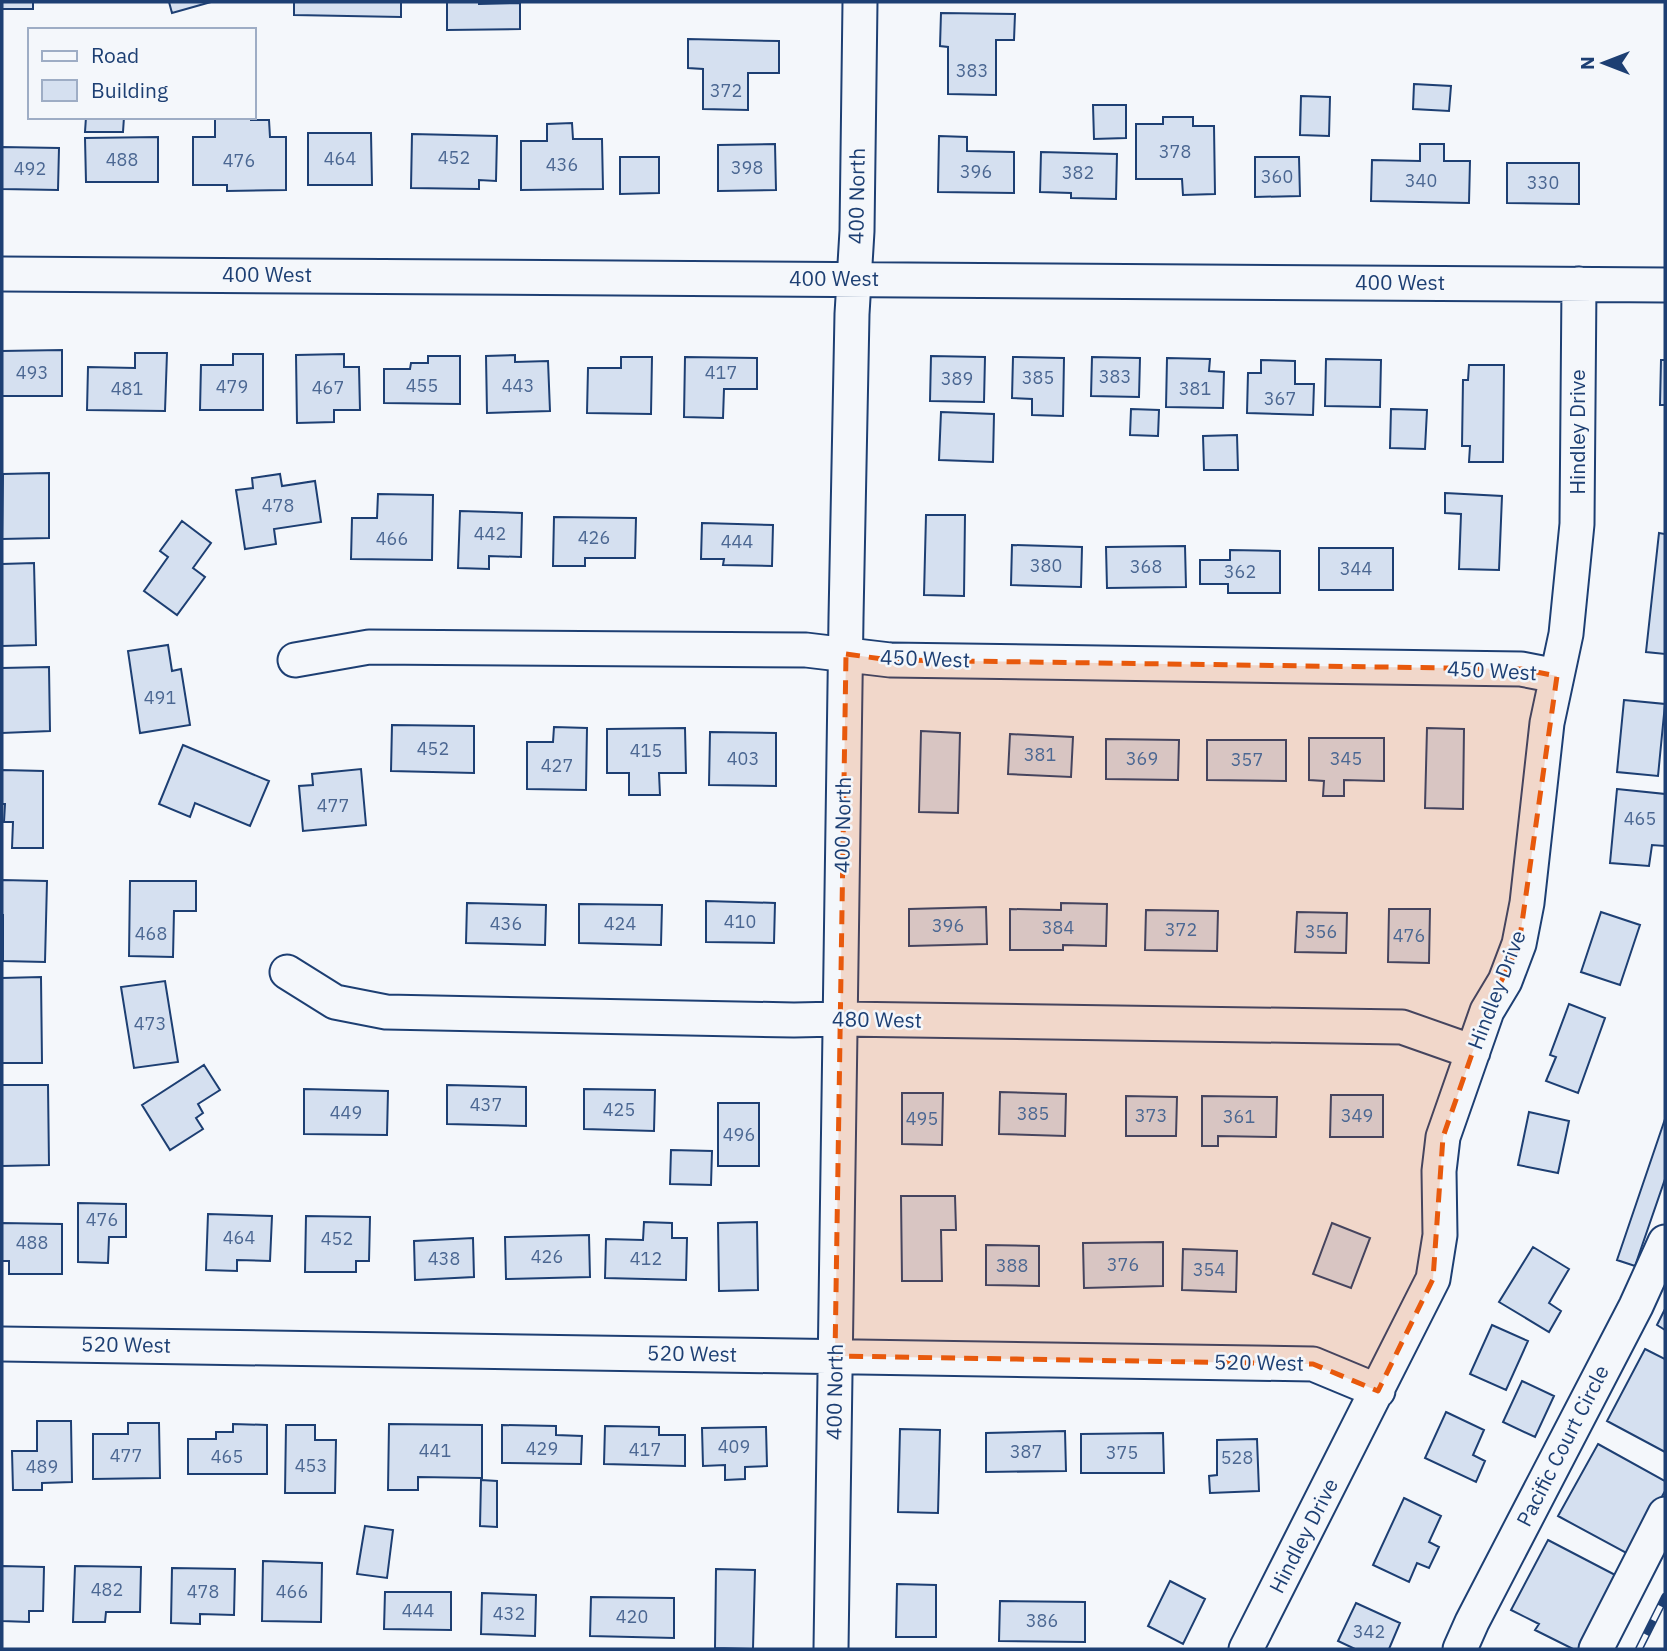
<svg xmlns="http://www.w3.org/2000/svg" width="1667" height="1651" font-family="'IBM Plex Sans',sans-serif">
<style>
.building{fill:#d5e0f0;stroke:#1d3f73;stroke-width:2}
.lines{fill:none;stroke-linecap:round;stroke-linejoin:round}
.minor-casing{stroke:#1d3f73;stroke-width:37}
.minor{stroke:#f4f7fb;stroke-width:33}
.rail-casing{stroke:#1d3f73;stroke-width:8}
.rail{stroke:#f4f7fb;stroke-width:5;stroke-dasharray:16;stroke-linecap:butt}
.marked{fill:#e8590c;fill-opacity:0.2;stroke:#e8590c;stroke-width:5;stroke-dasharray:14 9;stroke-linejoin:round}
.labels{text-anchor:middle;stroke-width:5;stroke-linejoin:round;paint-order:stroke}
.number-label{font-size:18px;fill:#4b6792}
.street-label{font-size:21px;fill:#1d3f73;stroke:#f4f7fb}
</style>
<rect width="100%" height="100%" fill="#f4f7fb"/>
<path class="building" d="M2 2H33V9H2Z
M169 2H211L172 13Z
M294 2H401V17L294 15Z
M447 2H479V4L520 3V29L447 30Z
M941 13 1015 14 1014 40H996V95L948 94V47L940 46Z
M688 39 779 41V73H748V110L703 109V69L688 68Z
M1414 84 1451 86 1449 111 1413 109Z
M1301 96 1330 97 1329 136 1300 135Z
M1093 105H1126V138L1094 139Z
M86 117H124L123 132H85Z
M215 117H251V120H269L270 137H286V190L227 191V185H193V137H215Z
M1163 117H1193V126H1214L1215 194 1183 195 1182 179H1136V124H1163Z
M572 123 573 139H602L603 189 521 190V141H547V124Z
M308 133H371L372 185H308Z
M412 134 497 136 496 181 479 180V189L411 188Z
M939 136 967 137V151L1014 152V193L938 192Z
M158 137V182H86L85 138Z
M775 144 776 190 718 191V145Z
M1420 144H1444V161H1470L1469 203 1371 201 1372 160 1420 161Z
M2 147 59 148 58 190 2 189Z
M1041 152 1117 154 1116 199 1071 198V193L1040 192Z
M620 157H659V193L620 194Z
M1255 157H1299L1300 196 1255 197Z
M1507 163H1579V204L1507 203Z
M62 350V396H2V351Z
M135 353H167L165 411 87 410 88 367 135 368Z
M233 354H263V410H200L201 365H233Z
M344 354V367H359L360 410H334V422L297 423 296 355Z
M515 355V362L548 361 550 411 487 413 486 356Z
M428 356H460V404L384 403V369H410L411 363H428Z
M931 356 985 357 984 402 930 401Z
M621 357H652L651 414 587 413 588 368H621Z
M685 357 757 358V389H724L723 418 684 417Z
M1013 357 1064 358 1063 416 1032 415V399L1012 398Z
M1092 357 1140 358 1139 397 1091 396Z
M1167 358 1210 359 1209 371 1224 372 1223 408 1166 407Z
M1326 359 1381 360 1380 407 1325 406Z
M1261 360 1295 361V384H1314L1313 415 1247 413 1248 373H1261Z
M1661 360H1665V405H1660Z
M1469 365H1504L1503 462H1469L1470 446H1462L1463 380H1468Z
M1131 409 1159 410 1158 436 1130 435Z
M1391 409 1427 410 1425 449 1390 448Z
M941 412 994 414 993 462 939 460Z
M1237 435 1238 470H1204L1203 436Z
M49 473V538L2 539 3 474Z
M280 474 282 486 315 481 321 522 274 529 276 544 245 549 236 490 253 488 252 478Z
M1445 493 1502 496 1499 570 1459 569 1461 514 1445 513Z
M378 494 433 495 432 560 351 559 352 518H377Z
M460 511 522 513 521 557 489 556V569L458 568Z
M926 515H965L964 596 924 595Z
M554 517 636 518 635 558H585V566H553Z
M182 521 211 543 193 568 205 577 177 615 144 591 168 557 160 551Z
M702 523 773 525 772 566 723 565 724 559H701Z
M1659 533 1665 534V654L1646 652Z
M1012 545 1082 547 1081 587 1011 585Z
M1185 546 1186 587 1107 588 1106 547Z
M1319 548H1393V590H1319Z
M1230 550 1280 551V593H1228V584H1200V560H1230Z
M34 563 36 645 2 646V564Z
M168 645 172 671 181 669 190 725 140 733 128 651Z
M49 667 50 731 2 733V668Z
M1624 700 1665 704 1658 776 1617 772Z
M392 725 474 726V773L391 771Z
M554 727 587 728 586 790 527 789V742H553Z
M685 728 686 773H659L660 795H629V773H607V729Z
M1427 728 1464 729 1463 809 1425 808Z
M921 731 960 733 958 813 919 812Z
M710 732 776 733V786L709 785Z
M1010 734 1073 737 1071 777 1008 774Z
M1309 738H1384V781L1344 780V796H1323L1324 781 1309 780Z
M1106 739 1179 740 1178 780 1106 779Z
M1207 740H1286V781L1207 780Z
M183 745 269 781 250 826 195 803 190 817 159 804Z
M361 769 366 825 303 831 299 786 313 785 312 774Z
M2 770 43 771V848H12L13 822H4L5 804H2Z
M1617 789 1665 794V846L1652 845 1649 866 1610 863Z
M2 880 47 881 45 962 3 961V915H2Z
M130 881H196V911H174L173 957 129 956Z
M706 901 775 903 774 943 706 942Z
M467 903 546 905 545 945 466 943Z
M1061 903 1107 904 1106 946 1063 945V950H1010V909L1061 910Z
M579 904 662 905 661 945 579 943Z
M986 907 987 944 909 946V909Z
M1389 909H1430L1429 963 1388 962Z
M1146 910 1218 911 1217 951 1145 950Z
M1297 912 1347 913 1346 953 1295 952Z
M1601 912 1640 925 1620 985 1581 972Z
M41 977 42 1063H2V978Z
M165 981 178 1062 134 1068 121 987Z
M1569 1004 1605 1018 1578 1093 1546 1081 1556 1057 1550 1055Z
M204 1065 220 1090 198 1104 203 1113 196 1118 203 1129 170 1150 142 1105Z
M2 1085H48L49 1165 2 1166Z
M447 1085 526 1087V1126L447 1124Z
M304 1089 388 1091 387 1135 304 1134Z
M584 1089 655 1090 654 1131 584 1129Z
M1000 1092 1066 1094 1065 1136 999 1134Z
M902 1093H943L942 1145 902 1144Z
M1331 1095H1383V1137H1330Z
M1126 1096 1177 1097 1176 1136H1126Z
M1202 1096 1277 1097 1276 1137 1218 1136V1146H1202Z
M718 1103H759V1166H718Z
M1529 1112 1569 1121 1558 1173 1518 1165Z
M1665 1119V1179L1635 1266 1617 1260Z
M671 1150 712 1151 711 1185 670 1184Z
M901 1196H955L956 1230H941L942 1281H902Z
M78 1203 126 1204V1237H109L108 1263 78 1262Z
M208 1214 272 1216 270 1261 237 1260V1271L206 1270Z
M306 1216 370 1217 369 1261H356V1272H305Z
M644 1222 672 1223V1238H687L686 1280 605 1278 606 1239 643 1240Z
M757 1222 758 1290 719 1291 718 1223Z
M2 1223 62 1224V1274H9V1261H2Z
M1332 1223 1370 1238 1351 1288 1313 1274Z
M589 1235 590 1277 506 1279 505 1237Z
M473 1238 474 1277 415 1280 414 1241Z
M1163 1242V1286L1084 1288 1083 1243Z
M986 1245 1039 1246V1286L986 1285Z
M1533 1247 1569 1269 1549 1303 1561 1311 1549 1332 1499 1302Z
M1183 1249 1237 1251 1236 1292 1182 1290Z
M1665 1309V1330L1657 1325Z
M1492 1325 1528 1341 1506 1390 1470 1374Z
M1645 1349 1665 1359V1452L1607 1421Z
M1522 1381 1554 1396 1535 1437 1503 1422Z
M1446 1412 1484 1430 1473 1455 1485 1461 1476 1482 1425 1458Z
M37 1421H71L72 1482 42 1483V1490H13L12 1451H37Z
M128 1423H159L160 1478 93 1479V1434H128Z
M233 1424 267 1425V1474H188V1439H216V1432H233Z
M389 1424 482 1425V1478L418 1477V1490H388Z
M286 1425H315V1440H336L335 1493H285Z
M502 1425 556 1426V1435L582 1436 581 1464 502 1463Z
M605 1426 659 1427V1435H685V1466L604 1464Z
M766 1427 767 1466 745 1467V1479L725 1480V1465L703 1466 702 1428Z
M900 1429 940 1430 938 1513 898 1512Z
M1065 1431 1066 1471 986 1472V1433Z
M1163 1433 1164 1473H1081V1434Z
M1257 1439 1259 1491 1210 1493 1209 1476 1217 1475V1440Z
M1598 1444 1665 1481V1491L1630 1555 1558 1516Z
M481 1480 497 1481V1527L480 1526Z
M1404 1498 1441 1516 1429 1542 1439 1547 1429 1568 1417 1563 1409 1582 1373 1565Z
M365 1526 393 1530 387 1578 357 1574Z
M1548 1540 1621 1578 1584 1649H1573L1535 1630 1539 1624 1511 1610Z
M263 1561 322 1563 321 1622 262 1621Z
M2 1566 44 1567 43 1611H29V1622L2 1621Z
M75 1566 141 1567 140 1612H106L105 1622H73Z
M172 1568 235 1569 234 1615 200 1614V1624L171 1623Z
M716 1569 755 1570 753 1649 715 1648Z
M1170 1581 1205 1599 1183 1644 1148 1626Z
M897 1584 936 1585V1637H896Z
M385 1592H451V1630L384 1629Z
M482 1593 536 1595 535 1636 481 1634Z
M591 1597 674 1598V1638L590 1636Z
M1000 1601 1085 1602V1642L999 1641Z
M1356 1603 1400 1623 1389 1649H1355L1338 1641Z"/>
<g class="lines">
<g class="minor-casing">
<path id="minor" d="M2 274 1665 285
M295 660 369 647 806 650 890 660 1521 669 1557 676
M287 972 335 1002 386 1012 794 1020 840 1019 1402 1027 1473 1052
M2 1344 1313 1364 1378 1391
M831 1649 846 618 852 314 857 231 860 2
M1246 1649 1433 1279 1440 1235 1439 1171 1443 1137 1487 1011 1505 981 1519 944 1527 903 1547 723 1566 634 1577 524 1579 284
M1460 1649 1472 1622 1636 1306 1665 1242
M1596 1649 1665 1514"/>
</g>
<use href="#minor" class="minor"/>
<g class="rail-casing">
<path id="rail" d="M1639 1649 1665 1597"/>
</g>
<use href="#rail" class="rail"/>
</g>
<path class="marked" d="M846 654 890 660 1521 669 1557 676 1519 944 1487 1011 1443 1137 1433 1279 1378 1391 1313 1364 835 1356Z"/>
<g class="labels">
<g class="number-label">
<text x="972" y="77">383</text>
<text x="726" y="97">372</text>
<text x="1175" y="158">378</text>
<text x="454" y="164">452</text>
<text x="340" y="165">464</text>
<text x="122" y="166">488</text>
<text x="239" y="167">476</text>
<text x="562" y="171">436</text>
<text x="747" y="174">398</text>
<text x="30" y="175">492</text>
<text x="976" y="178">396</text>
<text x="1078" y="179">382</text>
<text x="1277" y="183">360</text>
<text x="1421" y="187">340</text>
<text x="1543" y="189">330</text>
<text x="32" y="379">493</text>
<text x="721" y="379">417</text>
<text x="1115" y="383">383</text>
<text x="1038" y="384">385</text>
<text x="957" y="385">389</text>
<text x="422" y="392">455</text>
<text x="518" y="392">443</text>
<text x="232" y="393">479</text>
<text x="328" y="394">467</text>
<text x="127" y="395">481</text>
<text x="1195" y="395">381</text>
<text x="1280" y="405">367</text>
<text x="278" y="512">478</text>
<text x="490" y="540">442</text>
<text x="594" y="544">426</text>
<text x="392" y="545">466</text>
<text x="737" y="548">444</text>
<text x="1046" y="572">380</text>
<text x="1146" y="573">368</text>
<text x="1356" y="575">344</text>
<text x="1240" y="578">362</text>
<text x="160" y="704">491</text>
<text x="433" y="755">452</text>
<text x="646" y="757">415</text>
<text x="1040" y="761">381</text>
<text x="743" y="765">403</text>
<text x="1142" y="765">369</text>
<text x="1346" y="765">345</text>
<text x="1247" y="766">357</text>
<text x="557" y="772">427</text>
<text x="333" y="812">477</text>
<text x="1640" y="825">465</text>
<text x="740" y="928">410</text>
<text x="506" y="930">436</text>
<text x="620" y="930">424</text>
<text x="948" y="932">396</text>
<text x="1058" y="934">384</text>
<text x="1181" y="936">372</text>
<text x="1321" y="938">356</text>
<text x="151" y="940">468</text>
<text x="1409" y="942">476</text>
<text x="150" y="1030">473</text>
<text x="486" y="1111">437</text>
<text x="619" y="1116">425</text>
<text x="346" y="1119">449</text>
<text x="1033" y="1120">385</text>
<text x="1151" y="1122">373</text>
<text x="1357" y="1122">349</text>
<text x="1239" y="1123">361</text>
<text x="922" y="1125">495</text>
<text x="739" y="1141">496</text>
<text x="102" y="1226">476</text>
<text x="239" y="1244">464</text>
<text x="337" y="1245">452</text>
<text x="32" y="1249">488</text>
<text x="547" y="1263">426</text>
<text x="444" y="1265">438</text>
<text x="646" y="1265">412</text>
<text x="1123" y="1271">376</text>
<text x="1012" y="1272">388</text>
<text x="1209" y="1276">354</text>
<text x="734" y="1453">409</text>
<text x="542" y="1455">429</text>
<text x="645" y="1456">417</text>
<text x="435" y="1457">441</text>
<text x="1026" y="1458">387</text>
<text x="1122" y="1459">375</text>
<text x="126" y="1462">477</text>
<text x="227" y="1463">465</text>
<text x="1237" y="1464">528</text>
<text x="311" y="1472">453</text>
<text x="42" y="1473">489</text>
<text x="107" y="1596">482</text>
<text x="203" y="1598">478</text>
<text x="292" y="1598">466</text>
<text x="418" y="1617">444</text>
<text x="509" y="1620">432</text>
<text x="632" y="1623">420</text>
<text x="1042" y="1627">386</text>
<text x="1369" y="1638">342</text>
</g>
<g class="street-label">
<text transform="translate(857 196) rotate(-89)" y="7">400 North</text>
<text x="267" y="282">400 West</text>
<text x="834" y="286">400 West</text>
<text x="1400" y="290">400 West</text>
<text transform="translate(1578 432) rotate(-90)" y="7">Hindley Drive</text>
<text transform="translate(925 659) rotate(2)" y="7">450 West</text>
<text transform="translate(1492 671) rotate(3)" y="7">450 West</text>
<text transform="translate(843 825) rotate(-89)" y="7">400 North</text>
<text transform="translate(1497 990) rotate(-69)" y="7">Hindley Drive</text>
<text transform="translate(877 1020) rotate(1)" y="7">480 West</text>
<text transform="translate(126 1345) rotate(1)" y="7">520 West</text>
<text transform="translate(692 1354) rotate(1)" y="7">520 West</text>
<text transform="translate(1259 1363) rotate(1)" y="7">520 West</text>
<text transform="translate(835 1392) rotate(-89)" y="7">400 North</text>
<text transform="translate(1563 1446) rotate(-63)" y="7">Pacific Court Circle</text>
<text transform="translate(1304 1536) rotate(-63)" y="7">Hindley Drive</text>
</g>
</g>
<rect width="1667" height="1651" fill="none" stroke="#1d3f73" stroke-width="7"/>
<rect x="28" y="28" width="228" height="91" fill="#f4f7fb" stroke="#9eadc5" stroke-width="2"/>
<rect x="42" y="51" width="35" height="10" fill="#f4f7fb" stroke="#9eadc5" stroke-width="2"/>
<text x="91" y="63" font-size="21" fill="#1d3f73">Road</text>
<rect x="42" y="80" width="35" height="21" fill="#d5e0f0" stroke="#9eadc5" stroke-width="2"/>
<text x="91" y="98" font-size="21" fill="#1d3f73">Building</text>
<g transform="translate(1604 63) rotate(270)" stroke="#f4f7fb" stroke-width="5" paint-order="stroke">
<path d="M0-5L12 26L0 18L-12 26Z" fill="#1d3f73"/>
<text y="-10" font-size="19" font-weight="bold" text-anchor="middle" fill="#1d3f73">N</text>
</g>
</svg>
